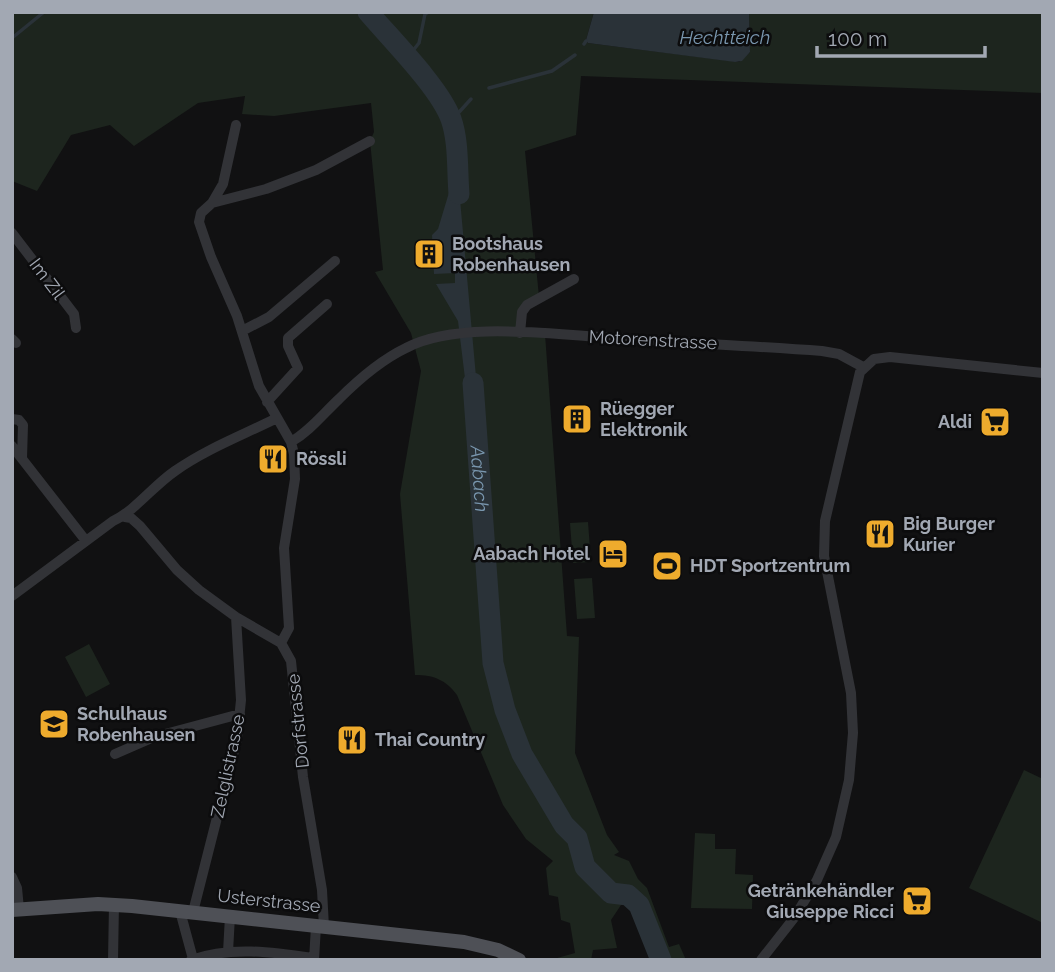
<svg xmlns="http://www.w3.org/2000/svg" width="1055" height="972" font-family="Raleway,sans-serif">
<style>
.green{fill:#1d251e}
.water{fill:#2a3238}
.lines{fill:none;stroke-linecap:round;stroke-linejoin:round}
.stream{stroke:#2a3238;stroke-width:3.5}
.river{stroke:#2a3238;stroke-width:21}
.minor{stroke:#323337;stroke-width:10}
.major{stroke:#4e5056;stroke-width:14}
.labels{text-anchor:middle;stroke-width:5;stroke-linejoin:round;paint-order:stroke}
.poi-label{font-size:18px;font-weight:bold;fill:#a2a8b3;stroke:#0c0c0d;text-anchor:start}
.street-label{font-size:18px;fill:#a2a8b3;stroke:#0c0c0d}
.water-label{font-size:19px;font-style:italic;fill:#7996ae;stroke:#0c0c0d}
</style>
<rect width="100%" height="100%" fill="#111112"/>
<path class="green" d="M12 12H594L586 40 588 43 739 62 750 52 749 12H1043V93L581 76 576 135 525 151 539 297 527 305 520 332 545 334 567 636 579 637 575 753 607 835 619 852 614 855 629 861 638 879 647 888 669 947 679 944 686 960H654L631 901 621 905 611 920 617 948 593 950 591 960H550L575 953 570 923 561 920 558 897 549 895 546 868 553 861 526 839 503 805 457 695C446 680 434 675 415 675L400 494 421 371 411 333 375 272 383 270 370 141 374 132 371 103 274 116 242 114 245 96 198 103 134 146 110 125 71 135 37 191 12 181Z
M588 522 591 562 573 563 570 523Z
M592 578 595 618 577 619 574 579Z
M89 644 110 684 86 697 65 657Z
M1024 770 1043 779V923L969 888Z
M695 833 715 834V849H736L735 874 753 875 752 909 691 908Z"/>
<path class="water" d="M594 12H749L750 52 742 61 735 62 588 43 586 40Z
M457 166 478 399 475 412 468 403 458 321 436 284 455 283V273L434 274 432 235 438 229Z"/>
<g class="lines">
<path class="stream" d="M12 38 44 12
M584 44 586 41
M407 58 419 43 425 14 429 12
M489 88 552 71 575 55
M452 120 471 99"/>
<g class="river">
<path d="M368 12C391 39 440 88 451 119 459 142 457 170 459 194"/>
<path id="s1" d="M473 383 493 663 505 710 522 754 564 825 577 838 585 867 611 893 628 895 639 905 661 960"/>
</g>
<path class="minor" d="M236 125 223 184 212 203 201 213 199 222 211 257 237 316 259 386 291 442 294 454 295 479 284 548 289 628 281 643
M212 203 266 189 316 170 370 141
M12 233 74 314 76 328
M242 331 269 317 335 261
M520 333 522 312 527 305 574 279
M12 339 16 343
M267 402 298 368 288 346V338L327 304
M12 419 19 420 23 425 22 458
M291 442C310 431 323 414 339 399 358 380 381 360 406 348 458 320 557 335 616 338 685 343 754 346 822 351L839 354 863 367
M12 446 86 541
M125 517 131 518 140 526 177 570 199 590 236 617 281 643 291 661 303 777 322 890 324 927
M12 596 113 521C136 510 153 486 175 471 206 449 243 435 277 418
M115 754 154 737 240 714
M12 877 17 888 19 909
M180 911 193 959
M193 912 237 739 241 700 236 617
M228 952 230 916
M113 960 114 904
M191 960C230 946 272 952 313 958
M314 960 316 926
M761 960 794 918 817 880 836 837 849 780 853 733 851 693 824 556 825 521 860 372 874 359 890 357 1043 373"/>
<path class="major" d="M12 910 98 904 132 906 464 942 498 950 519 960"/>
</g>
<defs>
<g id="building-square" transform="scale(1.575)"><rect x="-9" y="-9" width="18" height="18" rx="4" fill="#eeab2d" stroke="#0c0c0d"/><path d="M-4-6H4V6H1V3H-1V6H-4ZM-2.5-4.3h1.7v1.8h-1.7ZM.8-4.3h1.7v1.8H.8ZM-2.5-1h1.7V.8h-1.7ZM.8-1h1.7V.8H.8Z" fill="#111"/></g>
<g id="supermarket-square" transform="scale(1.575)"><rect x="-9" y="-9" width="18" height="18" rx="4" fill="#eeab2d" stroke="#0c0c0d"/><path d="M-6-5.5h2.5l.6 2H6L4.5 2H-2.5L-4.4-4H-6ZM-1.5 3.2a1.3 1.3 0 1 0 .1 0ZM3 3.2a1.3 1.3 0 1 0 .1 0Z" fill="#111"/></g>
<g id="restaurant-square" transform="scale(1.575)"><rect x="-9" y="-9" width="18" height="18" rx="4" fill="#eeab2d" stroke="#0c0c0d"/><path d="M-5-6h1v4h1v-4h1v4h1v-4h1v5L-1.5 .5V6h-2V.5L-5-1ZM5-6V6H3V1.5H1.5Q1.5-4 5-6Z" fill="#111"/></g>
<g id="hotel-square" transform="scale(1.575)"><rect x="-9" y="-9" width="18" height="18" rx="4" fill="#eeab2d" stroke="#0c0c0d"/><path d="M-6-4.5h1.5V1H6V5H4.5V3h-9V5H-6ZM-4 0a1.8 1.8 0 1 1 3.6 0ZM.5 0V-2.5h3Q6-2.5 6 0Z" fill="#111"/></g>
<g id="stadium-square" transform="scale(1.575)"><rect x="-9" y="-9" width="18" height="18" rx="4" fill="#eeab2d" stroke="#0c0c0d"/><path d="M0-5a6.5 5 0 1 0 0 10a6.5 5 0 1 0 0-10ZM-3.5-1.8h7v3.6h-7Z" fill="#111"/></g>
<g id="school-square" transform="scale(1.575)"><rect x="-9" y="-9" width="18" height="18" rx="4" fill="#eeab2d" stroke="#0c0c0d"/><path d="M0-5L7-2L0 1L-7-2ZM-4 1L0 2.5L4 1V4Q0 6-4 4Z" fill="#111"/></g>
</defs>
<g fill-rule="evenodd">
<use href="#building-square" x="429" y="254"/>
<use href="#building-square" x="577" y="419"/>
<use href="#supermarket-square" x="995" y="422"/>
<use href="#restaurant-square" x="273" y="459"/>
<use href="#restaurant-square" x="880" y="534"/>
<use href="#hotel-square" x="613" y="554"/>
<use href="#stadium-square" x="667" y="566"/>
<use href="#school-square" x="54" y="724"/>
<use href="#restaurant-square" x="352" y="740"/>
<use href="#supermarket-square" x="917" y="901"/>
</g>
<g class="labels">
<g class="poi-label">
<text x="452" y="250">Bootshaus<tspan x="452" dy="21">Robenhausen</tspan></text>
<text x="600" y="415">Rüegger<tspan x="600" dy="21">Elektronik</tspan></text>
<text x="972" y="428" text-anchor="end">Aldi</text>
<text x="296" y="465">Rössli</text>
<text x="903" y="530">Big Burger<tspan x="903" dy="21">Kurier</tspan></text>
<text x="590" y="560" text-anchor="end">Aabach Hotel</text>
<text x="690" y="572">HDT Sportzentrum</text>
<text x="77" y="720">Schulhaus<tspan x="77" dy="21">Robenhausen</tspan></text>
<text x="375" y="746">Thai Country</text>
<text x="894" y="897" text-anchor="end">Getränkehändler<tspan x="894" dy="21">Giuseppe Ricci</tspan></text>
</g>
<g class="street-label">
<text transform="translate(47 279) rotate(53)" y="6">Im Zil</text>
<text transform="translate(653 340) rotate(3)" y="6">Motorenstrasse</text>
<text transform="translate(298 721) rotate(-96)" y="6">Dorfstrasse</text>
<text transform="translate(228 766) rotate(-78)" y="6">Zelglistrasse</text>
<text transform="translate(269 901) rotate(6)" y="6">Usterstrasse</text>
</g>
<g class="water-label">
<text x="725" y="44">Hechtteich</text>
<text dy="7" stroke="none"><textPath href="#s1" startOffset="96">Aabach</textPath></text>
</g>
</g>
<rect width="1055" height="972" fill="none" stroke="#a2a8b3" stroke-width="28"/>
<path d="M817 46v10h168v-10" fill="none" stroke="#a2a8b3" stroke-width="3.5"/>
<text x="828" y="46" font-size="21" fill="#a2a8b3" stroke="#0c0c0d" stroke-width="5" paint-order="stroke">100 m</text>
</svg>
